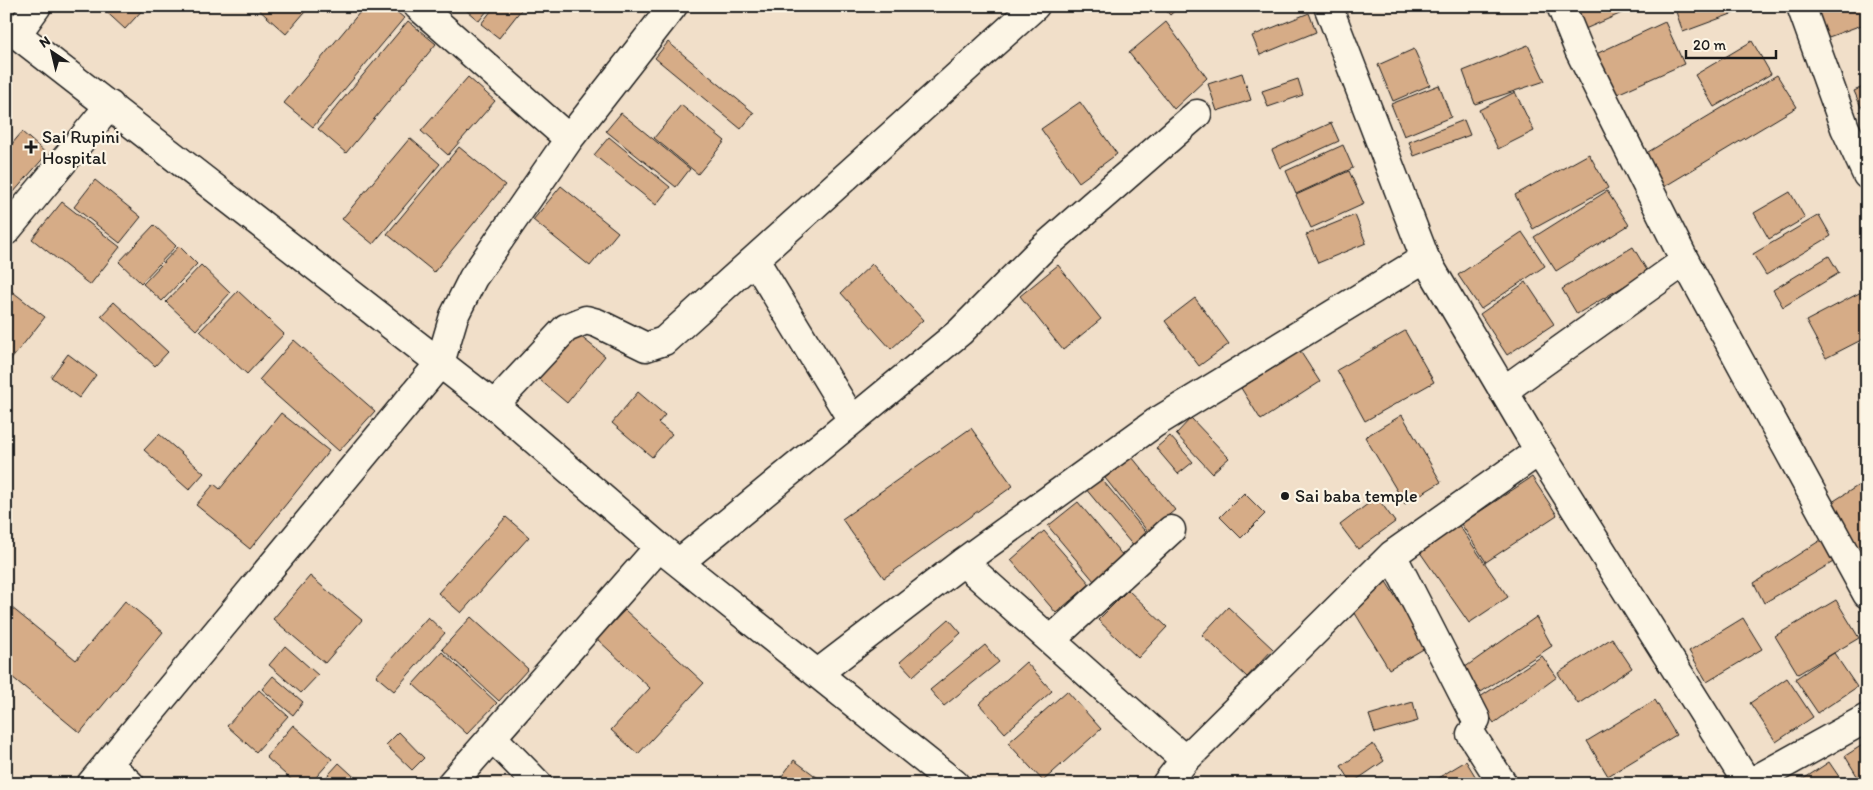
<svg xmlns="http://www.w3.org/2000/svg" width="1873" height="790" font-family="Itim,sans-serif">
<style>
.building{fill:#d6ac87;stroke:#1c1c1c}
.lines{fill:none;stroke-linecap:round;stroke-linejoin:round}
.minor-casing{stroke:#1c1c1c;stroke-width:31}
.highway-casing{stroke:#1c1c1c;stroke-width:31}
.minor{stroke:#fcf5e5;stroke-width:28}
.highway{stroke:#fcf5e5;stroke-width:28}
.poi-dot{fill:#1c1c1c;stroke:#fcf5e5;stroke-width:2}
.labels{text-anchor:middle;stroke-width:4.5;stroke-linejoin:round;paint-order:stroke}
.poi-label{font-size:18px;fill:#1c1c1c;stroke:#fcf5e5;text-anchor:start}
</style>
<rect width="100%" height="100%" fill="#f1dfc9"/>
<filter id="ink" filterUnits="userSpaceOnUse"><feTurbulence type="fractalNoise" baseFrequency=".02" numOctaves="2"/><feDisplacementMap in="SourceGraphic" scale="10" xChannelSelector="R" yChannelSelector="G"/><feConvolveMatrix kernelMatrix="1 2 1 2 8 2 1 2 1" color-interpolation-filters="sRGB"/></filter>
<g filter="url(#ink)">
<path class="building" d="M100 6H146L125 29Z
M258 6H310L286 34 257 8Z
M365 6H390L404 18 313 127 284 103Z
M461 6H491L479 21Z
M495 6H524L499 38 481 24Z
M1162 6H1180L1170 15Z
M1579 6H1638L1585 29 1577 7Z
M1674 6H1753L1683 32Z
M1815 6H1867V23L1826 38Z
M1309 13 1316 32 1260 55 1252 36Z
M408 21 436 44 346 153 318 129Z
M1166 22 1207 78 1174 109 1129 53Z
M1665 22 1684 64 1615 95 1596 54Z
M1752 41 1771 74 1714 107 1695 75Z
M668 42 754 113 741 129 655 58Z
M1528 45 1545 81 1475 104 1463 71Z
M1414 49 1430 85 1393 101 1378 65Z
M1242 73 1251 100 1217 111 1208 84Z
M1777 75 1797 107 1662 188 1643 155Z
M468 77 495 101 448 155 421 131Z
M1298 79 1303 95 1268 107 1262 91Z
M1439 85 1451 117 1404 136 1391 104Z
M1867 85V104L1861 107 1854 91Z
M1515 92 1534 131 1498 149 1479 110Z
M1080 102 1117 154 1079 182 1041 129Z
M681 105 725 141 698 174 654 138Z
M621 113 690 169 676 187 606 131Z
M1464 120 1470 135 1414 156 1409 142Z
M1331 123 1339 141 1280 168 1272 150Z
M22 132 47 154 6 201V151Z
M609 137 670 187 656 205 594 155Z
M410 138 440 164 373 244 342 219Z
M1343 145 1353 168 1296 194 1286 171Z
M459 147 505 185 434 272 387 234Z
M1589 154 1608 188 1533 229 1515 195Z
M1349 171 1364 204 1311 228 1296 195Z
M95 180 141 217 120 243 74 207Z
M561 186 618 232 590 266 533 220Z
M1607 191 1629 225 1556 271 1534 237Z
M1790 192 1805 218 1769 239 1754 213Z
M62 202 120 247 90 285 32 239Z
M1355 215 1366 243 1318 263 1306 235Z
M1819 215 1831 236 1766 275 1753 254Z
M154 225 176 246 141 283 119 262Z
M1522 232 1545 266 1481 309 1458 275Z
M179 246 197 264 162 301 143 284Z
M1633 247 1648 272 1577 314 1562 289Z
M1829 256 1839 273 1783 307 1773 290Z
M872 264 923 320 891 349 841 293Z
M201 265 230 293 196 330 166 302Z
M1058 265 1101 319 1063 350 1020 296Z
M1526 282 1554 324 1507 355 1480 314Z
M9 289 45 317 10 361 6 357V293Z
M1865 290 1867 337 1826 358 1806 321Z
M238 291 284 334 247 374 200 331Z
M1195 298 1229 344 1199 366 1165 321Z
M114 302 168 352 155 366 101 316Z
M570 328 605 356 567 403 533 374Z
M1405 331 1434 382 1365 421 1337 370Z
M294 340 375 411 339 451 259 380Z
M1300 351 1320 382 1261 420 1241 388Z
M68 354 96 375 79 398 51 377Z
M638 392 665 415 658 423 672 434 652 457 612 423Z
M281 413 329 451 250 549 196 505 214 484 220 489Z
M1402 415 1441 482 1405 504 1365 437Z
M1191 418 1229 458 1212 473 1176 434Z
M971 428 1013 486 884 578 842 519Z
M159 434 204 473 189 490 144 450Z
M1170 436 1193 462 1178 474 1156 448Z
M1132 457 1175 510 1148 532 1105 478Z
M1099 476 1149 536 1135 548 1085 488Z
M1532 477 1557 515 1486 562 1461 524Z
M1867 480V563L1829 504Z
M1244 493 1265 514 1241 538 1220 517Z
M1377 497 1395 522 1358 549 1340 525Z
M1078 502 1124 557 1094 581 1048 526Z
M506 517 529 537 461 613 438 593Z
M1456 521 1508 597 1469 623 1417 548Z
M1044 531 1090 584 1056 613 1011 560Z
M1827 536 1840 558 1764 603 1754 583Z
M310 576 362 620 325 663 273 619Z
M1385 580 1427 647 1389 669 1350 605Z
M1128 590 1167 627 1138 658 1098 620Z
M1836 600 1859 638 1798 674 1775 636Z
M125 601 163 632 80 733 6 672V603L76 660Z
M1228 607 1273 649 1247 677 1202 635Z
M625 610 704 683 638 754 611 730 650 688 597 639Z
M428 617 445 633 394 691 376 676Z
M471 617 528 669 499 701 442 649Z
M1536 617 1552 646 1481 692 1461 670Z
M1743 618 1762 649 1707 682 1689 651Z
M949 619 961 633 913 676 900 662Z
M1612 638 1632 668 1578 704 1558 673Z
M985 645 999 662 944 706 930 690Z
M285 646 318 675 301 693 269 665Z
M442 652 497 703 467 734 413 684Z
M1834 653 1857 687 1818 713 1795 679Z
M1542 656 1557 677 1494 723 1477 699Z
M1026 662 1052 691 1005 733 979 704Z
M273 676 303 702 293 715 262 689Z
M1787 678 1813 717 1776 742 1750 703Z
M259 690 288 716 256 752 227 726Z
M1067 691 1101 729 1043 781 1008 743Z
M1655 700 1676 735 1608 776 1587 741Z
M1413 702 1418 721 1375 733 1369 715Z
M293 725 332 759 310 784H296L266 757Z
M399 732 424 758 412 770 386 745Z
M1867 742V784H1862L1845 756Z
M1373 744 1384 761 1352 783 1341 766Z
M794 760 826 784H776Z
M1466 761 1480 784H1428Z
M1829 762 1844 784H1796Z
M339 763 362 784H320Z
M1608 777 1612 784H1597Z"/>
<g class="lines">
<g class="minor-casing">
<path id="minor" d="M418 6 569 139
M1328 6 1425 258 1539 451 1748 784
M1561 6 1579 50 1685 261 1867 594
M1801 6 1845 128 1867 175
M17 34 37 6
M6 231 110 105
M755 260 852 420
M1503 391 1685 261
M494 405 566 328 586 320 597 323 646 347 664 341 1035 6
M1392 555 1476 719
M680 562 960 332 1041 250 1197 114
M963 562 1185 760
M1051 640 1171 530
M818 673 963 562 1155 423 1425 258
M1471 734 1503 784
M492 737 538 784
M108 764 130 784
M91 784 440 363 454 316 473 278 569 139 673 6
M451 784 659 547
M1166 784 1185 760 1392 555 1539 451
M1748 784 1867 718"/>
</g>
<g class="highway-casing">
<path id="highway" d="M6 26 494 405 659 547 955 784"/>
</g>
<use href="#minor" class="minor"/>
<use href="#highway" class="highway"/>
</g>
</g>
<g class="poi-dot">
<path d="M28.5 139.5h5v5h5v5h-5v5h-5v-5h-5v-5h5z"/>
<circle cx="1285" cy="496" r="5"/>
</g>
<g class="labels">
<g class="poi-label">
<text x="42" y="143">Sai Rupini<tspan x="42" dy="21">Hospital</tspan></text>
<text x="1295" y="502">Sai baba temple</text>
</g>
</g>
<rect width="1873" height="790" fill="none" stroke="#fcf5e5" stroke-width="25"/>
<rect x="12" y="12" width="1848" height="765" fill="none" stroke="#1c1c1c" stroke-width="2" filter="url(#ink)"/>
<g transform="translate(52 52) rotate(325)" stroke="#fcf5e5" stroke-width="4" paint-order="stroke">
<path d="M0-4L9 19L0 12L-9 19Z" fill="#1c1c1c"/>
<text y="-8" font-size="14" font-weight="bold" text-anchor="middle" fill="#1c1c1c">N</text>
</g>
<path d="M1686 50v8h90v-8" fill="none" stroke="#1c1c1c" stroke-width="2.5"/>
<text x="1693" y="50" font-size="15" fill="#1c1c1c" stroke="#fcf5e5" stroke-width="4" paint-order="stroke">20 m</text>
</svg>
